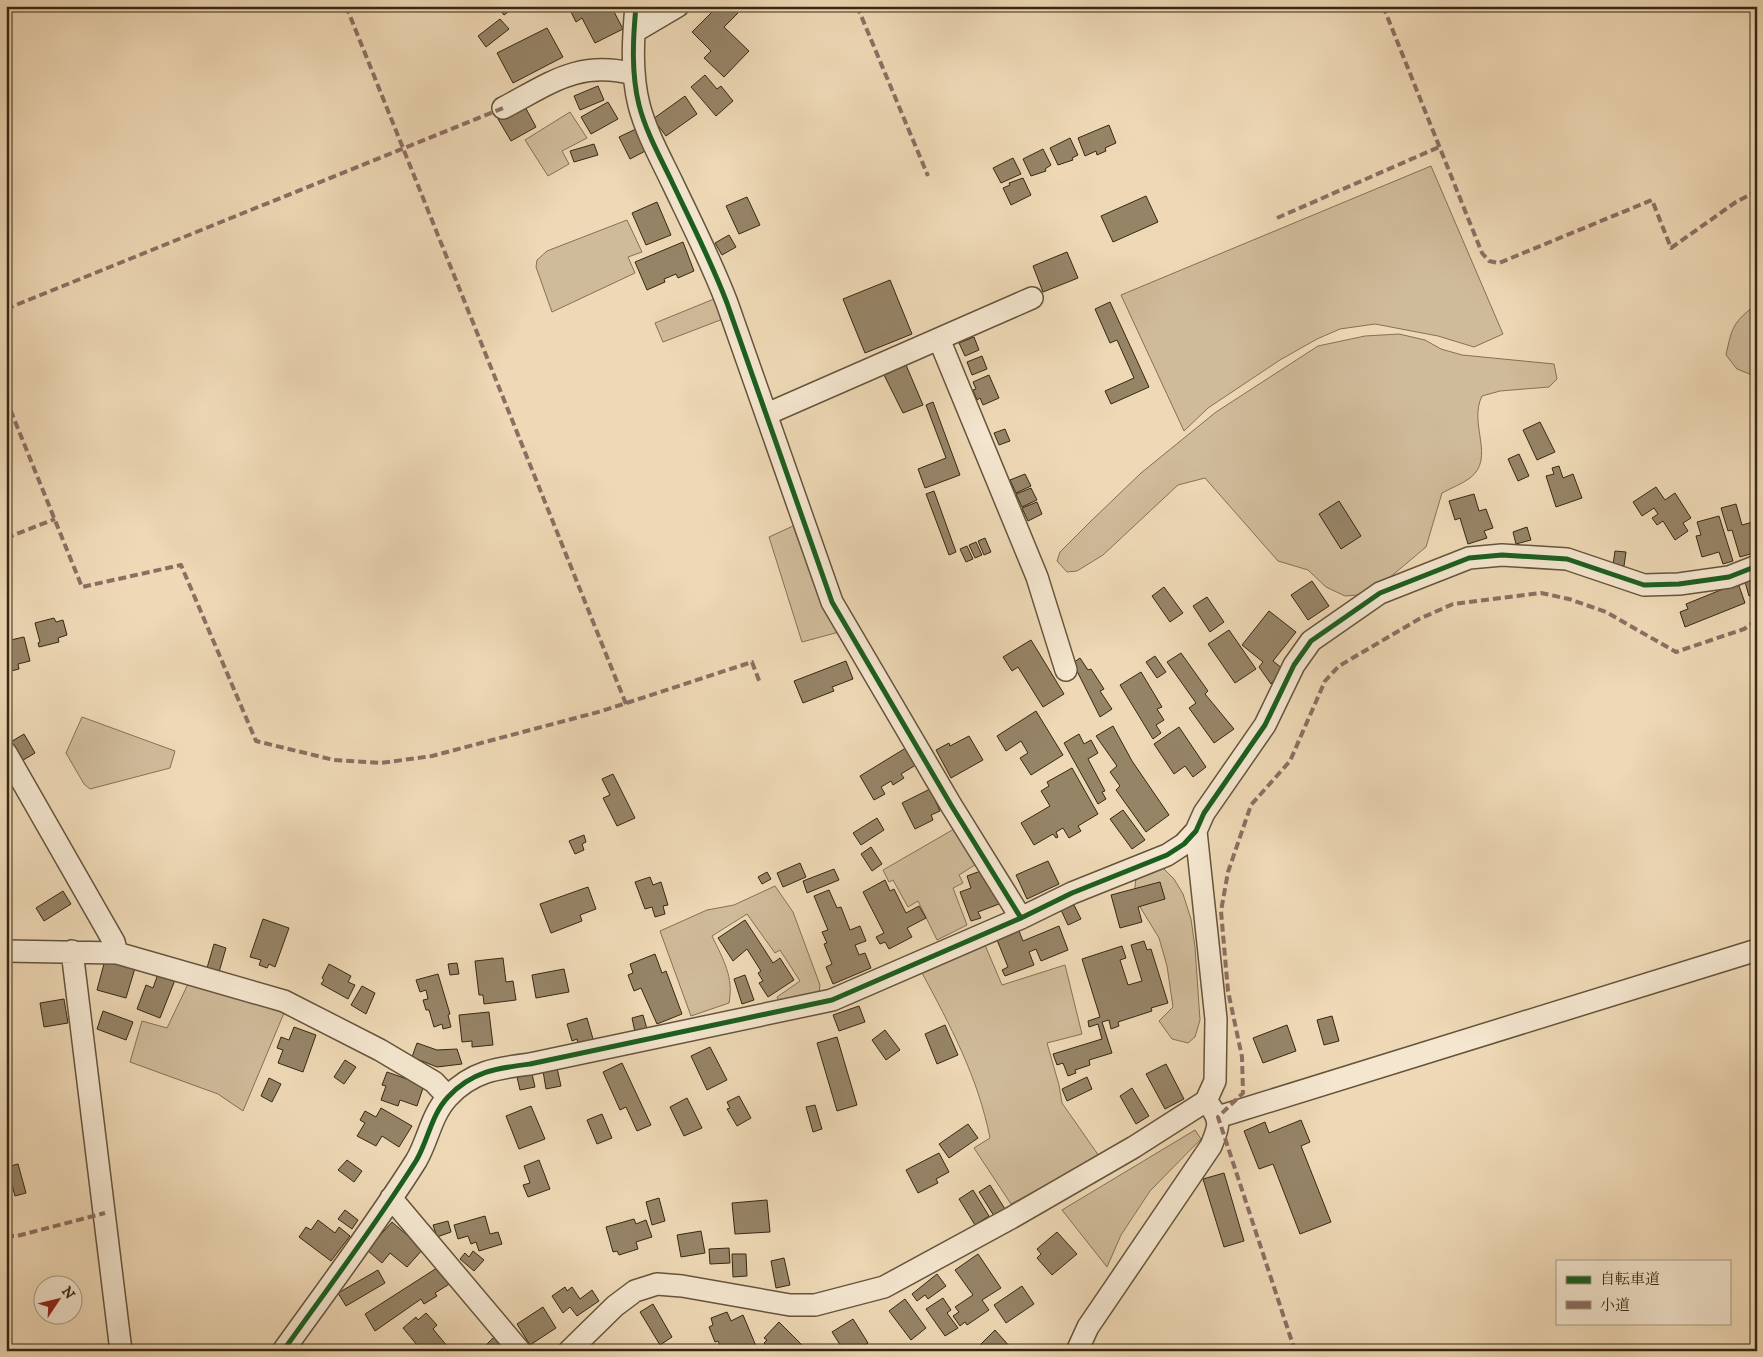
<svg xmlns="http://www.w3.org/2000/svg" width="1763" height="1357" font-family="'IM FELL DW Pica','Noto Serif JP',serif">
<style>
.green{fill:#cfba99;stroke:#837156}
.building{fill:#968467;stroke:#372812}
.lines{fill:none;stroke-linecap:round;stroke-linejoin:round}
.minor-casing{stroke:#65543b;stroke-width:24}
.minor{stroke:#f4e6cf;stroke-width:21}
.quiet{stroke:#8d6e63;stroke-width:4;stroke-dasharray:8 4;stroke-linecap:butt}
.cycleway-casing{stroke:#f4e6cf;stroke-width:8}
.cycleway{stroke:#1b5e20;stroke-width:5}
</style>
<rect width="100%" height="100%" fill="#eed8b5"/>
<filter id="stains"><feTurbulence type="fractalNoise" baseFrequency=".004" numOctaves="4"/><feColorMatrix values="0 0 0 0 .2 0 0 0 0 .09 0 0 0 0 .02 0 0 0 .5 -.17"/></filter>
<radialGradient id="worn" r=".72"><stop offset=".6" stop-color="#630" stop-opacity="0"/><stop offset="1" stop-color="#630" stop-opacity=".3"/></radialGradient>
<path class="green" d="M570 112 587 138 562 151 569 164 548 176 525 140Z
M1431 166 1503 334 1474 347 1438 336 1375 324 1340 329 1317 339 1280 360 1208 408 1184 431 1121 295Z
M627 220 642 252 628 257 635 273 552 312 536 267 537 260 547 251Z
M714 299 723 319 663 342 655 323Z
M1757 304V377L1737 369 1726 355C1732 327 1733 322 1757 304Z
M1399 334 1425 340 1441 349 1462 355 1554 364 1557 379 1549 387 1500 391 1482 396C1468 424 1496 458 1470 478 1462 484 1451 488 1442 493L1426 547 1370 594 1345 596 1326 587 1308 570 1278 561 1205 478 1178 485 1103 555 1077 571 1067 572 1057 561 1060 552 1091 521 1141 473 1216 412 1318 346 1365 336Z
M793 526 822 600 839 632 802 642 769 537Z
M82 717 175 751 170 768 90 789 84 784 66 753Z
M954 829 978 863 959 875 963 883 953 888 967 925 937 940 918 901 908 907 893 880 889 882 883 870Z
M1163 868 1174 879 1183 894 1191 919 1195 947 1200 1020 1195 1037 1188 1043 1172 1039 1159 1021 1173 1007 1167 966 1159 938 1134 897 1136 877 1147 870Z
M775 886 793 912 820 985 819 994 782 1006 777 997 800 981 780 950 775 953 747 914 712 936C723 959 734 977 729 1003L691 1016 660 931 707 910 734 905Z
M985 945 1002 985 1065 965 1082 1034 1047 1043 1059 1085 1062 1103 1099 1156 1011 1204 974 1148 990 1138C978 1077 950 1025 921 971Z
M188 984 250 1001 284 1013 243 1111 218 1094 130 1062 142 1021 167 1028Z
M1195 1130 1201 1139 1150 1191 1121 1235 1107 1267 1062 1210Z"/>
<path class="building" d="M497 6H516L504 15Z
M568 6H611L623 29 595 43 582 18 576 22Z
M718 6H731L738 13 724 27 749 51 724 77 704 58 711 51 692 32Z
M500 19 509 29 486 47 478 36Z
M547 28 563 57 513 83 497 53Z
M705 75 717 89 721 86 733 101 716 116 691 87Z
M598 86 604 100 580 110 574 96Z
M685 96 697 114 666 136 653 119Z
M608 102 618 119 591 134 581 117Z
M524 105 536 127 511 141 498 119Z
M1109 125 1116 143 1105 148 1106 151 1097 155 1096 151 1085 156 1078 138Z
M638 128 649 149 630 159 619 137Z
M1070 138 1078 155 1072 158 1073 160 1058 165 1050 148Z
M594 144 598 155 574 162 570 151Z
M1043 149 1051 165 1045 169 1046 171 1031 176 1023 159Z
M1013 158 1021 174 1001 183 993 168Z
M1023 178 1031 195 1011 205 1003 188 1010 185 1009 183Z
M1146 196 1158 222 1113 242 1101 216Z
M747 197 760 225 739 234 726 206Z
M657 202 671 235 646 245 632 213Z
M729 235 736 247 722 255 715 243Z
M683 242 694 271 678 278 676 274 664 279 665 282 647 290 635 262Z
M1067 252 1078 278 1043 292 1033 266Z
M890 280 912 334 865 353 843 299Z
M1110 302 1149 387 1111 404 1105 391 1134 378 1117 340 1110 343 1095 309Z
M974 337 979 350 965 356 959 343Z
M982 356 987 369 972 375 967 362Z
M906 365 923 405 903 413 884 375Z
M989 375 999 398 983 405 980 398 977 400 973 390 976 389 973 382Z
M933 402 960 475 925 488 918 469 946 458 926 405Z
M1540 422 1555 452 1537 460 1523 430Z
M1005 429 1010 441 999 445 994 433Z
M1519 454 1529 476 1518 481 1508 459Z
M1559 466 1563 478 1573 474 1582 498 1556 507 1546 476 1554 474 1552 468Z
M1025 474 1031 486 1016 493 1010 480Z
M1656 487 1665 500 1675 493 1691 518 1683 523 1688 531 1675 540 1663 521 1657 525 1652 518 1658 514 1654 508 1642 516 1633 502Z
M1031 488 1037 500 1022 507 1016 494Z
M934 491 956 552 949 555 926 494Z
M1474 494 1479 511 1486 509 1493 528 1484 531 1487 538 1468 544 1460 518 1455 520 1449 501Z
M1339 501 1361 536 1341 549 1319 514Z
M1037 502 1042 514 1028 521 1022 508Z
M1736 504 1742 525 1753 522 1757 535V552L1740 557 1732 530 1728 531 1721 508Z
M1719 516 1733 561 1723 564 1719 552 1702 557 1696 536 1701 535 1697 522Z
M1527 527 1531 540 1516 544 1513 532Z
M985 538 991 552 984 555 978 541Z
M976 542 982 555 975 558 969 545Z
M967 546 973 559 966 562 960 549Z
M1615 551 1626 552 1624 566 1613 565Z
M1757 578V594L1749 596 1745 582Z
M1312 581 1329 606 1308 620 1291 595Z
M1738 583 1745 603 1685 627 1680 612 1688 609 1686 604Z
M1164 587 1183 613 1170 622 1152 596Z
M1207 597 1224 622 1210 632 1193 606Z
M1269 611 1296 632 1273 661 1283 669 1271 684 1259 667 1263 662 1242 645Z
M54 618 56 622 63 620 67 635 58 638 59 642 39 647 38 643 40 642 35 623Z
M1229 630 1256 669 1235 683 1208 644Z
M24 637 30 661 18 664 19 669 11 671 9 666 6 667V641Z
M1031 640 1064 694 1043 707 1018 667 1012 671 1003 657Z
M1181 653 1208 691 1205 694 1234 729 1214 743 1189 708 1196 703 1167 662Z
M1155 656 1166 672 1157 678 1146 662Z
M1080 658 1088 670 1091 669 1104 689 1100 691 1112 709 1100 717 1073 663Z
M846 661 853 679 832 687 834 691 803 703 794 681Z
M1141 672 1162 707 1157 709 1164 720 1156 725 1161 733 1153 739 1120 685Z
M1036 711 1063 755 1031 775 1020 758 1028 753 1021 741 1006 751 997 736Z
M1113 726 1132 761 1169 815 1146 832 1116 790 1120 786 1110 772 1117 766 1096 736Z
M1179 727 1206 767 1193 777 1185 766 1174 774 1154 744Z
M24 734 35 753 20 762 9 743Z
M1079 734 1084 744 1091 740 1098 753 1088 759 1105 791 1102 792 1106 799 1098 804 1064 743Z
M969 736 983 760 951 778 936 750 949 743 950 746Z
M909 746 919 763 901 774 904 778 893 785 891 781 881 787 885 794 874 800 860 776Z
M1072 768 1098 814 1078 826 1081 831 1069 838 1063 828 1056 832 1058 837 1056 838 1053 834 1034 845 1021 823 1050 806 1041 791 1049 786 1047 782Z
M613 774 635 818 617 826 603 798 610 795 602 779Z
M930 789 940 811 931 815 933 820 915 829 902 803Z
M1123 810 1145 840 1132 849 1110 819Z
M877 818 884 830 861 845 853 833Z
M584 835 586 842 582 844 584 850 575 854 569 841Z
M871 847 882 864 872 871 861 854Z
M1048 861 1059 884 1027 899 1016 875Z
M800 863 806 877 783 887 777 873Z
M834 869 839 880 807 893 803 881Z
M986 869 999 904 978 912 981 918 971 921 960 892 971 888 967 876Z
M767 872 771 879 762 884 758 877Z
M650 877 653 885 661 882 668 905 663 906 665 914 655 917 652 907 645 909 635 882Z
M885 880 890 891 894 889 906 913 919 906 926 918 907 928 912 937 889 949 885 942 880 944 876 937 884 933 863 892Z
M1160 882 1165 899 1138 907 1142 922 1120 928 1111 895Z
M588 887 596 909 580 915 582 921 551 933 540 904Z
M829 890 837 908 841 907 850 930 860 926 866 941 855 945 859 955 865 953 871 968 833 984 826 967 832 964 824 944 827 943 822 932 828 930 814 896Z
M63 891 71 904 44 921 36 908Z
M1074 905 1081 919 1068 925 1061 910Z
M263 919 289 928 275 967 269 964 267 968 259 965 261 960 250 957Z
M745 920 773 963 780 958 794 980 768 997 759 983 763 981 758 973 761 971 747 949 733 961 718 938Z
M1059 926 1068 950 1041 961 1036 949 1029 952 1034 965 1005 976 1002 970 1008 967 997 940 1019 931 1023 941Z
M1144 941 1147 950 1151 949 1168 1003 1151 1008 1152 1011 1118 1022 1119 1026 1111 1029 1109 1020 1102 1022 1112 1053 1089 1060 1090 1065 1075 1070 1076 1073 1068 1076 1063 1063 1057 1065 1053 1054 1102 1039 1098 1024 1089 1027 1088 1021 1100 1017 1082 959 1122 946 1126 958 1120 960 1128 985 1142 981 1131 945Z
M214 944 226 948 219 972 207 968Z
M655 954 662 973 666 971 682 1014 657 1024 641 988 634 991 628 975 633 973 630 964Z
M503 958 506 982 513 981 516 1000 484 1004 483 995H479L475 961Z
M105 960 135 968 126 998 97 990Z
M457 963 459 974 450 975 448 964Z
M329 964 351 976 348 982 355 985 348 999 321 984 324 980 322 978Z
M564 969 569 992 536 998 532 975Z
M158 974 175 980 160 1018 137 1009 146 985 153 988Z
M438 974 450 1014 448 1015 451 1027 443 1029 442 1024 434 1027 429 1010H426L423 1000 428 999 426 990 420 992 416 980Z
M745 975 754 1000 742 1004 734 979Z
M362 986 375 993 366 1014 351 1005Z
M64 999 68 1023 44 1027 40 1003Z
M859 1006 865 1022 839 1031 833 1015Z
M103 1011 133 1022 126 1040 97 1029Z
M489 1012 493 1045 472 1047V1041L462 1042 459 1015Z
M643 1015 647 1029 635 1032 632 1018Z
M1332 1016 1339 1041 1324 1045 1317 1020Z
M587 1018 593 1039 578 1044 577 1039 572 1041 567 1024Z
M945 1025 958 1055 937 1064 925 1034Z
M1287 1025 1296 1051 1263 1063 1253 1038Z
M294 1027 316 1035 303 1072 278 1063 283 1050 277 1048 281 1037 289 1040Z
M885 1030 900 1050 886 1060 872 1040Z
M837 1037 857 1105 837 1111 817 1043Z
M417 1043 437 1050 457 1049 462 1064 437 1067 412 1057Z
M710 1047 727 1080 707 1090 691 1056Z
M345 1060 356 1067 344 1084 334 1077Z
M622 1063 651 1125 637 1131 626 1107 620 1110 603 1072Z
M1166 1064 1184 1099 1165 1109 1146 1074Z
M557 1068 561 1086 546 1089 543 1071Z
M387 1072 424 1085 417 1106 400 1100 398 1106 381 1100 386 1086 382 1085Z
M532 1074 535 1087 520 1090 517 1077Z
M1087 1077 1092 1089 1067 1101 1062 1089Z
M269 1078 281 1084 272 1102 261 1096Z
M1132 1088 1149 1116 1136 1124 1120 1096Z
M739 1096 751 1118 737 1126 727 1109 730 1108 727 1102Z
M687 1098 702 1128 684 1136 670 1107Z
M815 1105 822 1129 813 1132 806 1107Z
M531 1106 545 1139 519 1149 506 1116Z
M381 1108 412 1126 399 1147 382 1136 376 1146 357 1136 365 1123 360 1120 365 1111 376 1117Z
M602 1114 612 1138 597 1144 587 1120Z
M1301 1120 1310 1142 1301 1146 1331 1222 1300 1234 1273 1164 1259 1169 1244 1131 1265 1122 1269 1133Z
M968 1124 978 1138 949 1158 939 1144Z
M939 1153 949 1172 936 1179 938 1183 918 1193 906 1170Z
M347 1160 362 1171 354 1182 338 1170Z
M539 1160 550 1189 528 1197 523 1185 530 1183 524 1166Z
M18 1164 26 1193 15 1196 7 1167Z
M1224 1173 1244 1241 1224 1247 1203 1179Z
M990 1185 1005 1209 994 1216 979 1192Z
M973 1190 989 1216 975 1225 959 1199Z
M659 1198 665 1221 652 1225 646 1202Z
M767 1200 770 1232 735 1234 732 1203Z
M345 1210 358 1220 352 1229 338 1219Z
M485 1216 490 1234 498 1232 502 1244 479 1251 476 1242 471 1244 468 1236 458 1239 454 1225Z
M634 1219 636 1224 646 1220 652 1237 636 1242 638 1249 619 1255 617 1251 613 1252 606 1227Z
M318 1220 335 1233 339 1227 350 1236 331 1261 299 1237 306 1227 311 1230Z
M448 1221 451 1232 437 1237 433 1225Z
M392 1222 423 1249 407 1267 390 1253 382 1263 367 1250Z
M701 1231 705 1253 681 1257 677 1235Z
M1057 1232 1077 1254 1052 1275 1037 1258 1041 1254 1037 1249Z
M729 1248 730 1263 710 1264 709 1249Z
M473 1251 484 1260 474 1271 460 1259 465 1253 469 1257Z
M732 1254H746L747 1276 733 1277Z
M978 1254 1001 1288 982 1300 989 1310 967 1325 965 1322 960 1326 953 1316 959 1312 955 1307 973 1295 955 1270Z
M784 1258 790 1285 776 1288 771 1261Z
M440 1266 451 1283 435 1293 437 1296 424 1304 421 1299 375 1331 365 1314Z
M378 1270 385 1283 346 1306 338 1293Z
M937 1274 946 1286 928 1299 925 1295 917 1301 912 1294Z
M1022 1286 1034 1304 1006 1323 994 1305Z
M565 1287 567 1291 572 1287 580 1299 592 1290 599 1301 577 1316 570 1307 563 1313 552 1296Z
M943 1298 951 1310 947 1313 958 1328 945 1336 926 1309Z
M905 1299 926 1328 911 1340 889 1311Z
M653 1304 672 1337 660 1345 640 1312Z
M543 1307 556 1328 530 1345 517 1324Z
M727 1312 731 1321 743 1315 756 1346 750 1351H723L718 1341 715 1342 709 1327 713 1325 711 1318Z
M426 1313 437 1325 433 1329 448 1347 444 1351H422L403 1328 416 1317 418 1320Z
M853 1319 868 1343 856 1351H844L832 1332Z
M779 1322 806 1349 804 1351H772L764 1343 767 1340 764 1338Z
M995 1330 1011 1348 1013 1347 1016 1351H979L977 1348Z
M495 1336 503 1343 498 1351H490L485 1346Z"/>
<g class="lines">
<g class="minor-casing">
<path id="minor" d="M636 6C633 38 631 73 639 105 646 132 660 157 672 182 691 222 711 261 727 303L832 602 951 805 1021 918
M634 32 678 6
M503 108C551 83 578 60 634 74
M939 339 1037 577 1066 670
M767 414 1032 298
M6 753 114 942 117 953
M6 951 117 953 284 1001 380 1050 434 1082 448 1097
M72 951 121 1351
M1218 1117 1757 950
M391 1198 520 1351
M283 1351C328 1288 375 1226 416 1161 428 1141 431 1115 448 1097 472 1071 498 1068 530 1064L832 1000 1021 918 1072 893 1167 855 1184 844 1196 831 1204 813 1265 725 1294 665 1311 641 1380 593 1469 558 1502 555 1567 559 1644 585 1679 584 1729 577 1757 566
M569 1351 615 1306 635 1291 657 1284 682 1286 790 1305H815L884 1287 1011 1218 1134 1147 1206 1101 1215 1081 1216 1019 1196 831
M1077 1351 1088 1327 1211 1146C1218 1128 1222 1122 1210 1106"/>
</g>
<use href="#minor" class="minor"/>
<path class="quiet" d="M346 6 626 704
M857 6 928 176
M1383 6 1482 253 1489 261 1499 263 1652 200 1671 248 1736 202 1757 191
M1277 218 1439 147
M6 309 503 108
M6 399 82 587 181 565 256 741 334 760 381 763 432 756 602 711 752 662 760 683
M6 538 55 519
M6 1236H17L105 1213
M1295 1351 1218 1117 1243 1093 1242 1057 1228 991 1221 911 1228 872 1251 805 1290 761 1325 681 1339 666 1419 619 1453 604 1541 593 1569 599 1606 612 1676 652 1744 629 1757 621"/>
<g class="cycleway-casing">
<path id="cycleway" d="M636 6C633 38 631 73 639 105 646 132 660 157 672 182 691 222 711 261 727 303L832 602 951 805 1021 918
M283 1351C328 1288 375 1226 416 1161 428 1141 431 1115 448 1097 472 1071 498 1068 530 1064L832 1000 1021 918 1072 893 1167 855 1184 844 1196 831 1204 813 1265 725 1294 665 1311 641 1380 593 1469 558 1502 555 1567 559 1644 585 1679 584 1729 577 1757 566"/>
</g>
<use href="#cycleway" class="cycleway"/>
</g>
<rect width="1763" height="1357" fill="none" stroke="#eed8b5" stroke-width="25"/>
<rect x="8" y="8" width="1748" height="1342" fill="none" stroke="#372812" stroke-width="2.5"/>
<rect x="12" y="12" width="1738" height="1332" fill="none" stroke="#372812"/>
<rect x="1556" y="1260" width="175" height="65" fill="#f4e6cf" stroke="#a89a83"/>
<rect x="1566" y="1276" width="25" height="8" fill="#1b5e20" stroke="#a89a83"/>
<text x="1600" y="1284" font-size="15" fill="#372812">自転車道</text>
<rect x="1566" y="1301" width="25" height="8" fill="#8d6e63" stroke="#a89a83"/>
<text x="1600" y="1310" font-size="15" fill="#372812">小道</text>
<g transform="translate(58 1300) rotate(55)"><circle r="24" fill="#f4e6cf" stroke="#a89a83"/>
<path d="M0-4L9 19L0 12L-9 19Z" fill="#8f2418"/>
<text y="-8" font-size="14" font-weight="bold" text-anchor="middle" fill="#372812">N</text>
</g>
<rect width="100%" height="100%" filter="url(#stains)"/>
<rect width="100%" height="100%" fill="url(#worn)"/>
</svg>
